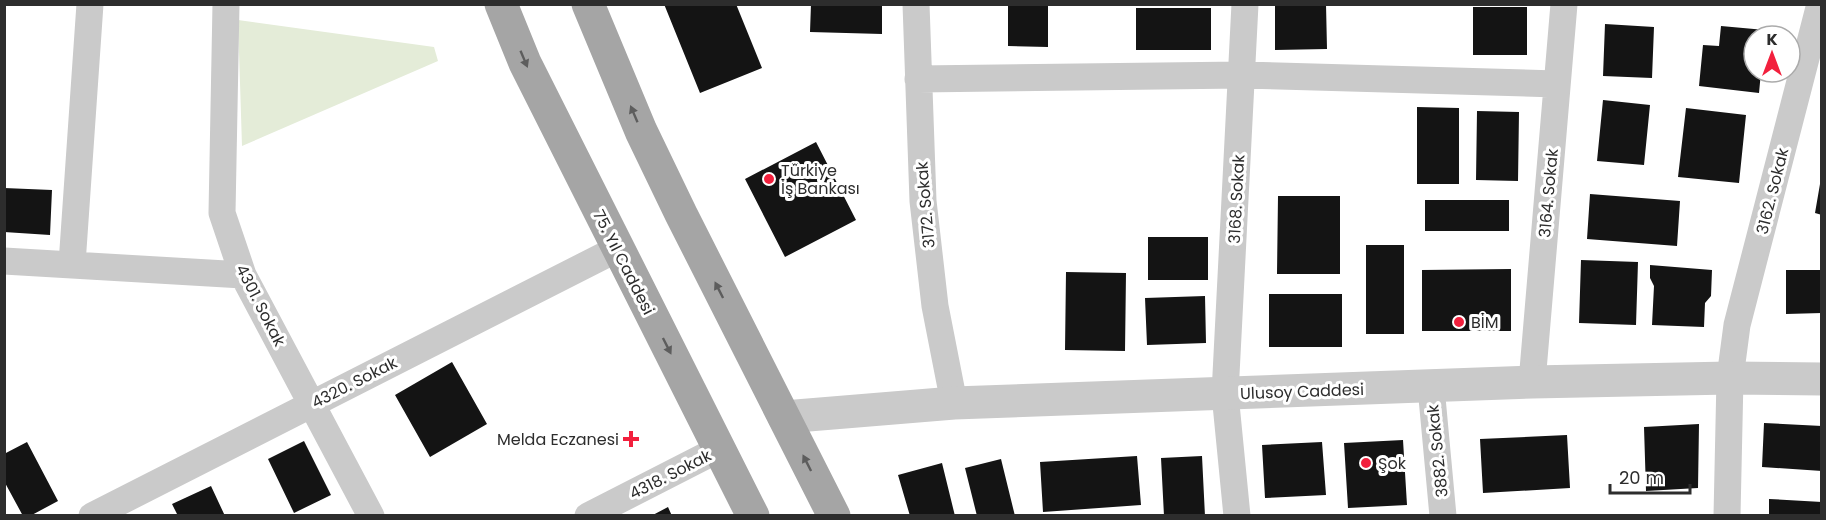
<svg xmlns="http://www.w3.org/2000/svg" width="1826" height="520" font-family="Poppins,sans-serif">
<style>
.green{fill:#e4ecd8}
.building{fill:#141414}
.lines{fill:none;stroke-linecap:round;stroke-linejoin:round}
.minor{stroke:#cacaca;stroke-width:27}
.tertiary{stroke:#cacaca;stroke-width:33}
.primary{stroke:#a5a5a5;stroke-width:33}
.oneway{fill:#5d5d5d}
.poi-dot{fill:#f2203d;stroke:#fff;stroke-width:2}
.labels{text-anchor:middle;stroke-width:6;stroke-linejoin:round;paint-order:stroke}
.poi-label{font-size:16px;fill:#2d2d2d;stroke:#fff;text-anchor:start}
.street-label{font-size:16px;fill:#2d2d2d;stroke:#fff}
</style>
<rect width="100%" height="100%" fill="#fff"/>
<path class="green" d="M238 20 434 47 438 61 242 146Z"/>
<path class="building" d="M664 4H736L762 68 700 93Z
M811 4H882V34L810 32Z
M1008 4H1048V47L1008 46Z
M1275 4H1326L1327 49 1275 50Z
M1473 7H1527V55H1473Z
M1136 8H1211V50H1136Z
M1605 24 1654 27 1652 78 1603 76Z
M1721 26 1765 30V36H1754V72H1761L1759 93 1699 86 1703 45 1719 46Z
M1603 100 1650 105 1644 165 1597 161Z
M1417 107 1459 108V184H1417Z
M1686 108 1746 115 1739 183 1678 177Z
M1477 111 1519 112 1518 181 1476 180Z
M816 142 856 220 785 257 745 179Z
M1820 184H1822V215L1815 213Z
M4 188 52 190 50 235 4 232Z
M1590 194 1680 201 1677 246 1587 239Z
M1278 196H1340V274H1277Z
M1425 200H1509V231H1425Z
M1148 237H1208V280H1148Z
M1366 245H1404V334H1366Z
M1581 260 1638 262 1636 325 1579 323Z
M1650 265 1712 270 1711 296 1705 303 1704 327 1652 325 1654 286 1650 278Z
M1511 269V331H1422V270Z
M1786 270H1822V313L1786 314Z
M1066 272 1126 273 1125 351 1065 350Z
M1269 294H1342V347H1269Z
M1205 296 1206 343 1147 345 1145 298Z
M452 362 487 424 430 457 395 395Z
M1764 423 1822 426V471L1762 467Z
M1699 424 1698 488 1646 491 1644 427Z
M1567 435 1570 488 1483 493 1480 439Z
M1403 440 1407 505 1348 508 1344 443Z
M304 441 331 495 294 513 268 459Z
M27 442 58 501 30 516H23L4 481V454Z
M1322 442 1326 495 1265 498 1262 445Z
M1137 456 1141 505 1043 512 1040 462Z
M1202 456 1205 516H1164L1161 458Z
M1001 459 1015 516H977L965 468Z
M942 463 955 516H910L898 475Z
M211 486 225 516H178L172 504Z
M1769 499 1822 502V516H1769Z
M668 507 672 516H651Z"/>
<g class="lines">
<path class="minor" d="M226 4 222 213 243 275 371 516
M916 4 923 201 935 306 954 403
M918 79 1242 75 1557 84
M4 261 243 275
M72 264 90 4
M1532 382 1564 4
M1431 387 1443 516
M92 516 617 249
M588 516 719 449
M1237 516 1225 394 1245 4
M1727 516 1730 378 1737 325 1820 4"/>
<path class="tertiary" d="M784 417 954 403 1532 382 1730 378 1822 379"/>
<path class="primary" d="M501 4 525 63 753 516
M588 4 641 131 681 214 834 516"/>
</g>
<defs><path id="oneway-solid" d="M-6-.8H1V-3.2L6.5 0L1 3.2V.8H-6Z" transform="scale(1.5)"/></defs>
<g class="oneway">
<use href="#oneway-solid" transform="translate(524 59) rotate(67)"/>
<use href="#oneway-solid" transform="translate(634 114) rotate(-113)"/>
<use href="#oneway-solid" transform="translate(719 290) rotate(-117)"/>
<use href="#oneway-solid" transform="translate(667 346) rotate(63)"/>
<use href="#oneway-solid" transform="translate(807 463) rotate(-117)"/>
</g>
<g class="poi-dot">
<circle cx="769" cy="179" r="6"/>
<circle cx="1459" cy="322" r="6"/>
<path d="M628 430h6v6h6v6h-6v6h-6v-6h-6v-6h6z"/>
<circle cx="1366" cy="463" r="6"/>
</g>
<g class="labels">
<g class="poi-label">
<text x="781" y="176">Türkiye<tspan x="781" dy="18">İş Bankası</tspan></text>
<text x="1471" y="328">BİM</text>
<text x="619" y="445" text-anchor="end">Melda Eczanesi</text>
<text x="1378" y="469">Şok</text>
</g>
<g class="street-label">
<text transform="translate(1772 191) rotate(-76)" y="6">3162. Sokak</text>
<text transform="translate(1548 193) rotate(-85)" y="6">3164. Sokak</text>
<text transform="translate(1236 199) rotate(-87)" y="6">3168. Sokak</text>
<text transform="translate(925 205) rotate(-95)" y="6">3172. Sokak</text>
<text transform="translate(624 262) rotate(63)" y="6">75. Yıl Caddesi</text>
<text transform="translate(261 305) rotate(63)" y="6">4301. Sokak</text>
<text transform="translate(354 382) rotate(-27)" y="6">4320. Sokak</text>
<text transform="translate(1302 391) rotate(-2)" y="6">Ulusoy Caddesi</text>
<text transform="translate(1437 451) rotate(-96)" y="6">3882. Sokak</text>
<text transform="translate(670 474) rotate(-27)" y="6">4318. Sokak</text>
</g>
</g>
<rect width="1826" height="520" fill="none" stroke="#2d2d2d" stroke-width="12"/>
<g transform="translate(1772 54)"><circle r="28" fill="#ffffff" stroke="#ababab" stroke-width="1.5"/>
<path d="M0-4.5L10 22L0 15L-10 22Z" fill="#f2203d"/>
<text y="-9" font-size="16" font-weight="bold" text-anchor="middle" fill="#2d2d2d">K</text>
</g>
<path d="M1610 484v9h80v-9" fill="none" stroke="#2d2d2d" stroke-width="3"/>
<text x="1619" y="484" font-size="18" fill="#2d2d2d" stroke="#ffffff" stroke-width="4.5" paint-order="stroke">20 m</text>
</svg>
